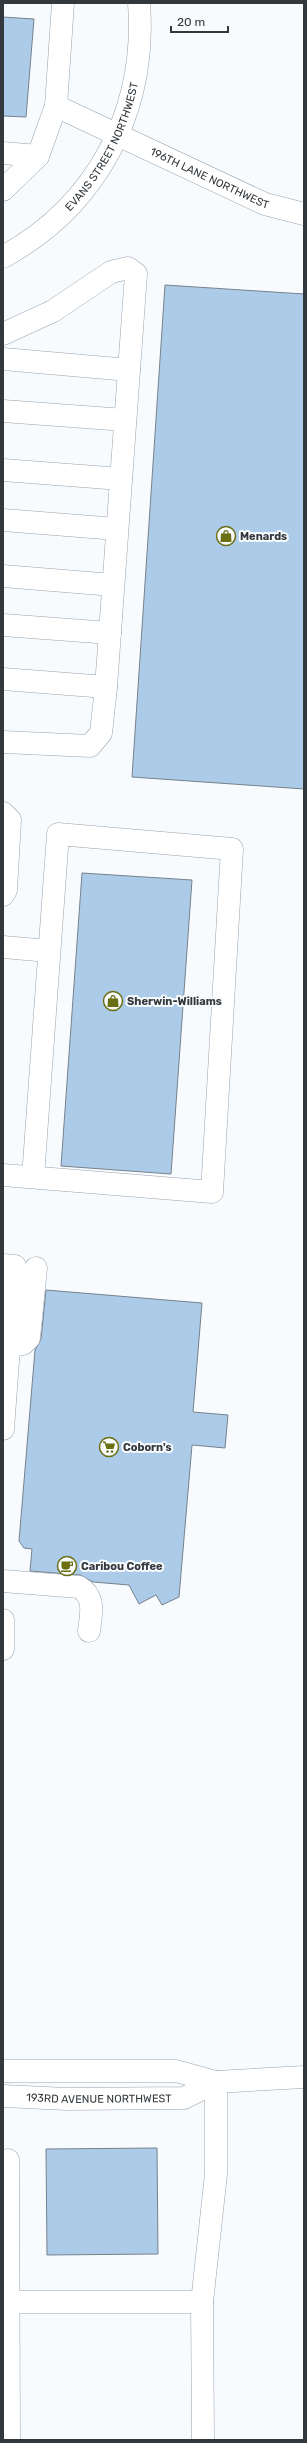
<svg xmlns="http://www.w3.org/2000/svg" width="307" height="2443" font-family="Rubik,sans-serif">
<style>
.building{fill:#accbe9;stroke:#76828c}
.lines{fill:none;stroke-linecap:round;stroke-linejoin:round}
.minor-casing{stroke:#97a3ae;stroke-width:23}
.minor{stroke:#fff;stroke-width:22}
.labels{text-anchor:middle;stroke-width:4;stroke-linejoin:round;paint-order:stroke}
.street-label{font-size:11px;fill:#33383c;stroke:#f8fbfd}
.poi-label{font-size:11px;font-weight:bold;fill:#33383c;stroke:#f8fbfd;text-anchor:start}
</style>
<rect width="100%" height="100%" fill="#f8fbfd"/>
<path class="building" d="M3 17 34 19 26 117 3 116Z
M165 285 304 294V789L132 777Z
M82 873 192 880 171 1174 61 1166Z
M46 1290 202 1303 193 1412 228 1415 225 1448 192 1445 179 1597 162 1605 156 1595 139 1604 129 1585 93 1582 80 1575 30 1571 32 1549 24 1548 19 1541 35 1350 41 1339Z
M157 2148 158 2254 47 2255 46 2149Z"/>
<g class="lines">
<g class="minor-casing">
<g id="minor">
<path id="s1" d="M63 3 56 106 265 204 304 214"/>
<path d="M3 153 38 156"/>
<path d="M3 190 38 156 56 106"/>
<path id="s2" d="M3 257C98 205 147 110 139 3"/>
<path d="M3 334 53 311 111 272 128 268 136 274 106 687 101 733 90 746 3 742"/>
<path d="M3 359 129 370"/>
<path d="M3 411 125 420"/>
<path d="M3 470 121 479"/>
<path d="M3 520 117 529"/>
<path d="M3 576 113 585"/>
<path d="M3 625 110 633"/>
<path d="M3 679 106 687"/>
<path d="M3 813 10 820 6 890 3 895"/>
<path d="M3 947 49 951"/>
<path d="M3 1175 212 1192 232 849 58 834 33 1177"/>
<path d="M3 1265 15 1266 3 1429"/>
<path d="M10 1346 23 1344 29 1338 36 1268"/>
<path d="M3 1581 79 1587C96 1597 91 1614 89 1631"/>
<path d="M3 1620V1649"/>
<path d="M3 2071H176L216 2082 304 2077"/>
<path id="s3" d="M3 2096 67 2099 184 2098 216 2082"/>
<path d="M8 2160 9 2440"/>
<path d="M3 2302H202"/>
<path d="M203 2440 202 2302 216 2174V2082"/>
</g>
</g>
<use href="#minor" class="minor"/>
</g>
<defs>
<g id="shop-ring" transform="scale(1)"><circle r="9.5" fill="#f8fbfd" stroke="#6c6e12" stroke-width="1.5"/><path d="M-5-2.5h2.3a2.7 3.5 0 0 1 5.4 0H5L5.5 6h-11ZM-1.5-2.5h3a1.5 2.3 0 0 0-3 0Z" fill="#6c6e12"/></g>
<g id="supermarket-ring" transform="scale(1)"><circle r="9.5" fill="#f8fbfd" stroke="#6c6e12" stroke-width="1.5"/><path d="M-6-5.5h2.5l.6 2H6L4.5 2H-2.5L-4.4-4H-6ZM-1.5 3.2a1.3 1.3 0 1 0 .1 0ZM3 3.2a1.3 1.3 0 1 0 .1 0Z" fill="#6c6e12"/></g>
<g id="cafe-ring" transform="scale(1)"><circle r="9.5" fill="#f8fbfd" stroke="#6c6e12" stroke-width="1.5"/><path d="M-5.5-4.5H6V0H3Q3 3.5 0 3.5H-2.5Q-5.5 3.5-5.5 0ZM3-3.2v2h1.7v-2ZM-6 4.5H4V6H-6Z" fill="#6c6e12"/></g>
</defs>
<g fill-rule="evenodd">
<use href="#shop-ring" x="226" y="536"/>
<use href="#shop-ring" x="113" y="1001"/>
<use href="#supermarket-ring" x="109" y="1447"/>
<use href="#cafe-ring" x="67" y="1566"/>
</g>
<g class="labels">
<g class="street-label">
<text dy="4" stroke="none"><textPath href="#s2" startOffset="153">EVANS STREET NORTHWEST</textPath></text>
<text dy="4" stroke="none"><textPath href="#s1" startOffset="273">196TH LANE NORTHWEST</textPath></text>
<text dy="4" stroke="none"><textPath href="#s3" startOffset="96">193RD AVENUE NORTHWEST</textPath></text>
</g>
<g class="poi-label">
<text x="240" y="540">Menards</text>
<text x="127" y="1005">Sherwin-Williams</text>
<text x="123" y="1451">Coborn's</text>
<text x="81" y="1570">Caribou Coffee</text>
</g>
</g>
<rect width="307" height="2443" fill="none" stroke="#33383c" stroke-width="8"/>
<path d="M171 26v6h57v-6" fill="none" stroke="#33383c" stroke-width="2"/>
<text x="177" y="26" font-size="12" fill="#33383c" stroke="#f8fbfd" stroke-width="3" paint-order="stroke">20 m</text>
</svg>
